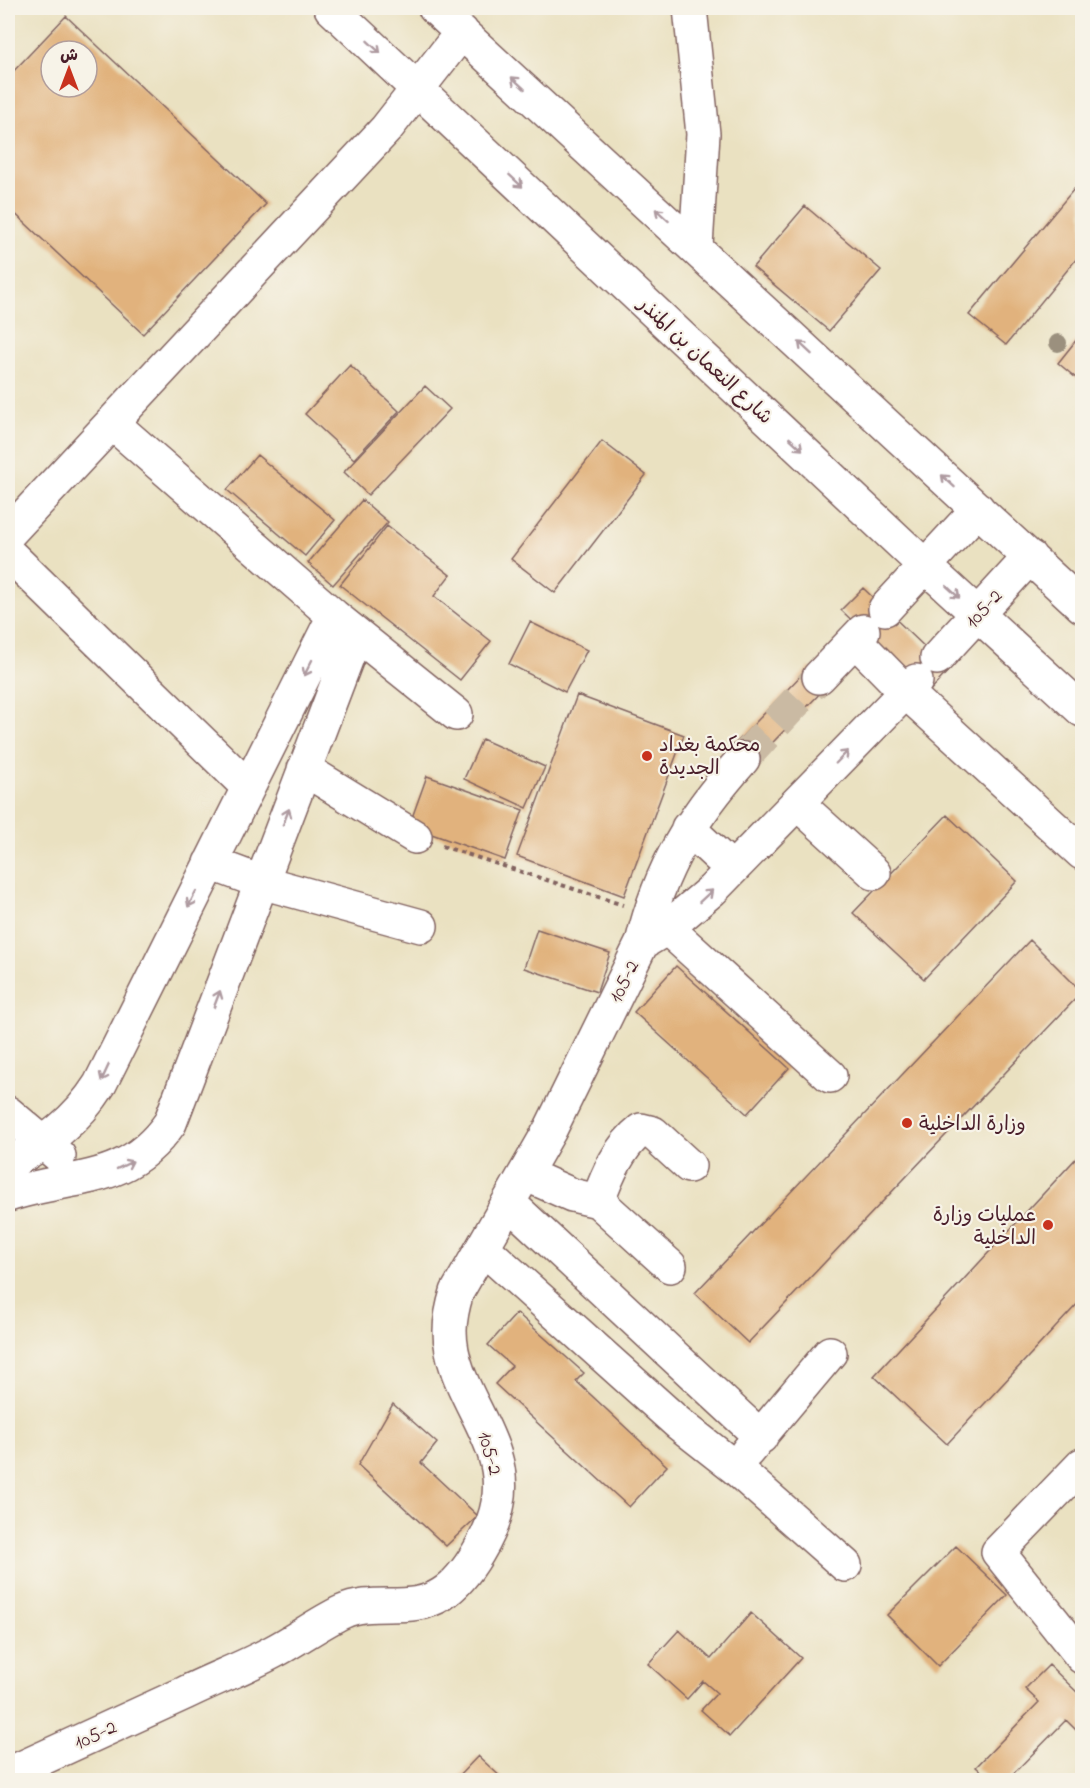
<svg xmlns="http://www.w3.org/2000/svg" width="1090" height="1788" font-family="'Indie Flower','Playpen Sans Arabic',sans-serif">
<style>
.building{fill:#e1b27d;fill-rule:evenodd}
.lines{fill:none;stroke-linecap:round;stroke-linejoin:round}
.minor-tunnel{stroke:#cabaa3;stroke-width:33;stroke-dasharray:33 16;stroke-linecap:butt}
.minor-casing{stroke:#826360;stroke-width:36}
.path{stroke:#826360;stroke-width:4;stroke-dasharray:4.5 4.5;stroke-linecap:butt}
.minor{stroke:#fff;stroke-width:33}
.tree{fill:#9b907e}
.oneway{stroke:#ae9aa0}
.poi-dot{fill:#c8321e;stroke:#f7f3e8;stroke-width:2}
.labels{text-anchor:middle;stroke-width:4.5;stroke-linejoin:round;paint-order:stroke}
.street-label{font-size:20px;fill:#4a1f2b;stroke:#f7f3e8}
.poi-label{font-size:20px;fill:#4a1f2b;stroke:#f7f3e8;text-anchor:start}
</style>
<rect width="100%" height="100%" fill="#f7f3e8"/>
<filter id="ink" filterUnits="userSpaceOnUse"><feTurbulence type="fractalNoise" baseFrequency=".0167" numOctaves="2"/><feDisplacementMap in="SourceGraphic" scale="12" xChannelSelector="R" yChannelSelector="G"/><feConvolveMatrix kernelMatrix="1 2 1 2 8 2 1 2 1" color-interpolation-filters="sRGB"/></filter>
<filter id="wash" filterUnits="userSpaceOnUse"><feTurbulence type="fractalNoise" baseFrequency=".008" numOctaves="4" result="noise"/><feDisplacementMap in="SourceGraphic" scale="24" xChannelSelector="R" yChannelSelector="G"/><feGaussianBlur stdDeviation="1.35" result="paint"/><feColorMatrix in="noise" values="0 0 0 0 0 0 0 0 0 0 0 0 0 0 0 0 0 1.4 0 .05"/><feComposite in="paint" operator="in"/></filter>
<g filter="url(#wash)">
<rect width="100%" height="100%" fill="#eae1c1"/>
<g id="blocks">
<path class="building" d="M66 16 266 204 143 334 8 207V77ZM51 51H87V87H51Z
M1074 189 1082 196V252L1006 345 969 315Z
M805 206 881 270 829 331 753 267Z
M1082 333V383L1058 363Z
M350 365 399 411 354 459 305 414Z
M425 386 450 409 368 495 344 472Z
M602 441 646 475 555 593 511 559Z
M257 455 335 520 305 556 227 490Z
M362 500 388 522 333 585 308 563Z
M387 526 450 575 434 596 491 641 460 680 340 585Z
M863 588 949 670 928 693 841 610Z
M530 622 587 650 565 692 509 664Z
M809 667 828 685 750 766 731 748Z
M577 695 684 735 624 896 517 856Z
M482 739 545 767 527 808 464 779Z
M427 776 523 810 505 860 409 826Z
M947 815 1017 881 924 979 853 913Z
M537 929 610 953 597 992 524 968Z
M1030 940 1082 992 748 1343 695 1293Z
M676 966 789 1068 747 1114 634 1012Z
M1082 1152V1299L947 1444 874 1376Z
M517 1313 584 1373 576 1381 667 1466 629 1507 495 1384 512 1366 488 1345Z
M393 1404 437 1443 421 1463 478 1516 446 1546 358 1465Z
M956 1546 1007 1595 938 1666 887 1615Z
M751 1613 801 1658 730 1736 701 1710 717 1693 703 1681 687 1699 648 1664 679 1630 711 1659Z
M1049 1665 1082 1697V1736L1066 1720 1007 1780H991L976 1767 1039 1702 1025 1689Z
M478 1756 504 1780H455Z"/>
</g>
</g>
<g filter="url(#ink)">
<use href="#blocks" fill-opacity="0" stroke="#826360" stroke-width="1.5"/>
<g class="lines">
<path class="minor-tunnel" d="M743 759 819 677"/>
<g class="minor-casing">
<path id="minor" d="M331 8 925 566 1082 710
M435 8 1082 606
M690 8 703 134 696 246
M112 423 334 616 456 714
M8 534 386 129 462 32
M8 553 248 787
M885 609 978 509
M855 640 906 692 1082 853
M937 658 1030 557
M819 677 863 631
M304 769 415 837
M797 803 874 873
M688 828 732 869
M210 863 261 882 421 926
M667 928 830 1076
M642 943 667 928 712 890 916 681
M8 1113 59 1156
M8 1164C47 1142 76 1122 100 1084L334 616
M525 1174 572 1195 598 1201 670 1266
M8 1195C73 1174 126 1186 170 1123L356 634
M598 1201C607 1176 619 1147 641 1130L653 1133 689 1166
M509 1203 761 1437
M483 1248 678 1423 734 1467 845 1565
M747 1452 830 1353
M1082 1465 998 1552 1082 1657
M8 1774C67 1747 126 1720 185 1693 213 1679 243 1668 271 1653 295 1641 317 1624 342 1612 374 1597 411 1614 442 1594 467 1578 493 1532 498 1503 510 1439 450 1393 450 1331 450 1318 453 1305 457 1292L550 1130 642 943C660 868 692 816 743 759"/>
</g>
<path class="path" d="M442 846 623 905"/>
<use href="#minor" class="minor"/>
</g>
<circle class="tree" cx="1058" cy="343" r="9"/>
<defs><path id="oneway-shaft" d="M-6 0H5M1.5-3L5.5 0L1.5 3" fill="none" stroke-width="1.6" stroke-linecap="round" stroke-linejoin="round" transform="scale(1.5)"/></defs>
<g class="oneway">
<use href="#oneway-shaft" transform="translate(374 47) rotate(43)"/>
<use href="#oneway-shaft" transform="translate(518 83) rotate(-138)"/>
<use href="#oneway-shaft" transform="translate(516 181) rotate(43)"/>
<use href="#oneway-shaft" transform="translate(662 215) rotate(-138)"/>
<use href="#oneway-shaft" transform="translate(805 348) rotate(-137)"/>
<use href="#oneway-shaft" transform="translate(796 444) rotate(43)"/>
<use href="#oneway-shaft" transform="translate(948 481) rotate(-137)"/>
<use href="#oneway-shaft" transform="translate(953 592) rotate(42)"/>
<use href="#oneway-shaft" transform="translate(308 668) rotate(117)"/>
<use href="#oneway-shaft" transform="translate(842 757) rotate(-46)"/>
<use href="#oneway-shaft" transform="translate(286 817) rotate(-69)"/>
<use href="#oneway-shaft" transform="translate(706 896) rotate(-43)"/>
<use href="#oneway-shaft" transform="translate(192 899) rotate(117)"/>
<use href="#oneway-shaft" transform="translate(217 999) rotate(-69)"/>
<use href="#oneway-shaft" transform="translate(105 1073) rotate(115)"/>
<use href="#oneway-shaft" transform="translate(125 1165) rotate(-26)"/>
</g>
</g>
<g class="poi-dot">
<circle cx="647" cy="756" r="6"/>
<circle cx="907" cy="1123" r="6"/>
<circle cx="1048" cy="1225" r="6"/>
</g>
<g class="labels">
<g class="street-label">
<text transform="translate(706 360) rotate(43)" y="7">شارع النعمان بن المنذر</text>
<text transform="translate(983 608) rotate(-48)" y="7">105-2</text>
<text transform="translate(623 981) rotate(-64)" y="7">105-2</text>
<text transform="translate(491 1453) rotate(74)" y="7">105-2</text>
<text transform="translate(95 1734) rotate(-25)" y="7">105-2</text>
</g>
<g class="poi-label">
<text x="659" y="751">محكمة بغداد<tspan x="659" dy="23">الجديدة</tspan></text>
<text x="919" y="1130">وزارة الداخلية</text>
<text x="1036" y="1221" text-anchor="end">عمليات وزارة<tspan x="1036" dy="23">الداخلية</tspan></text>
</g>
</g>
<rect width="1090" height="1788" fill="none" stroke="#f7f3e8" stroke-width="30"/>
<g transform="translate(69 69)"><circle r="28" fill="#f7f3e8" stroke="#b29e9c" stroke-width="1.5"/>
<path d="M0-4.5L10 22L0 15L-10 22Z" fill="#c8321e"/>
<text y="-9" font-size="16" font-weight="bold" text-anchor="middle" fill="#4a1f2b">ش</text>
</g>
</svg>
